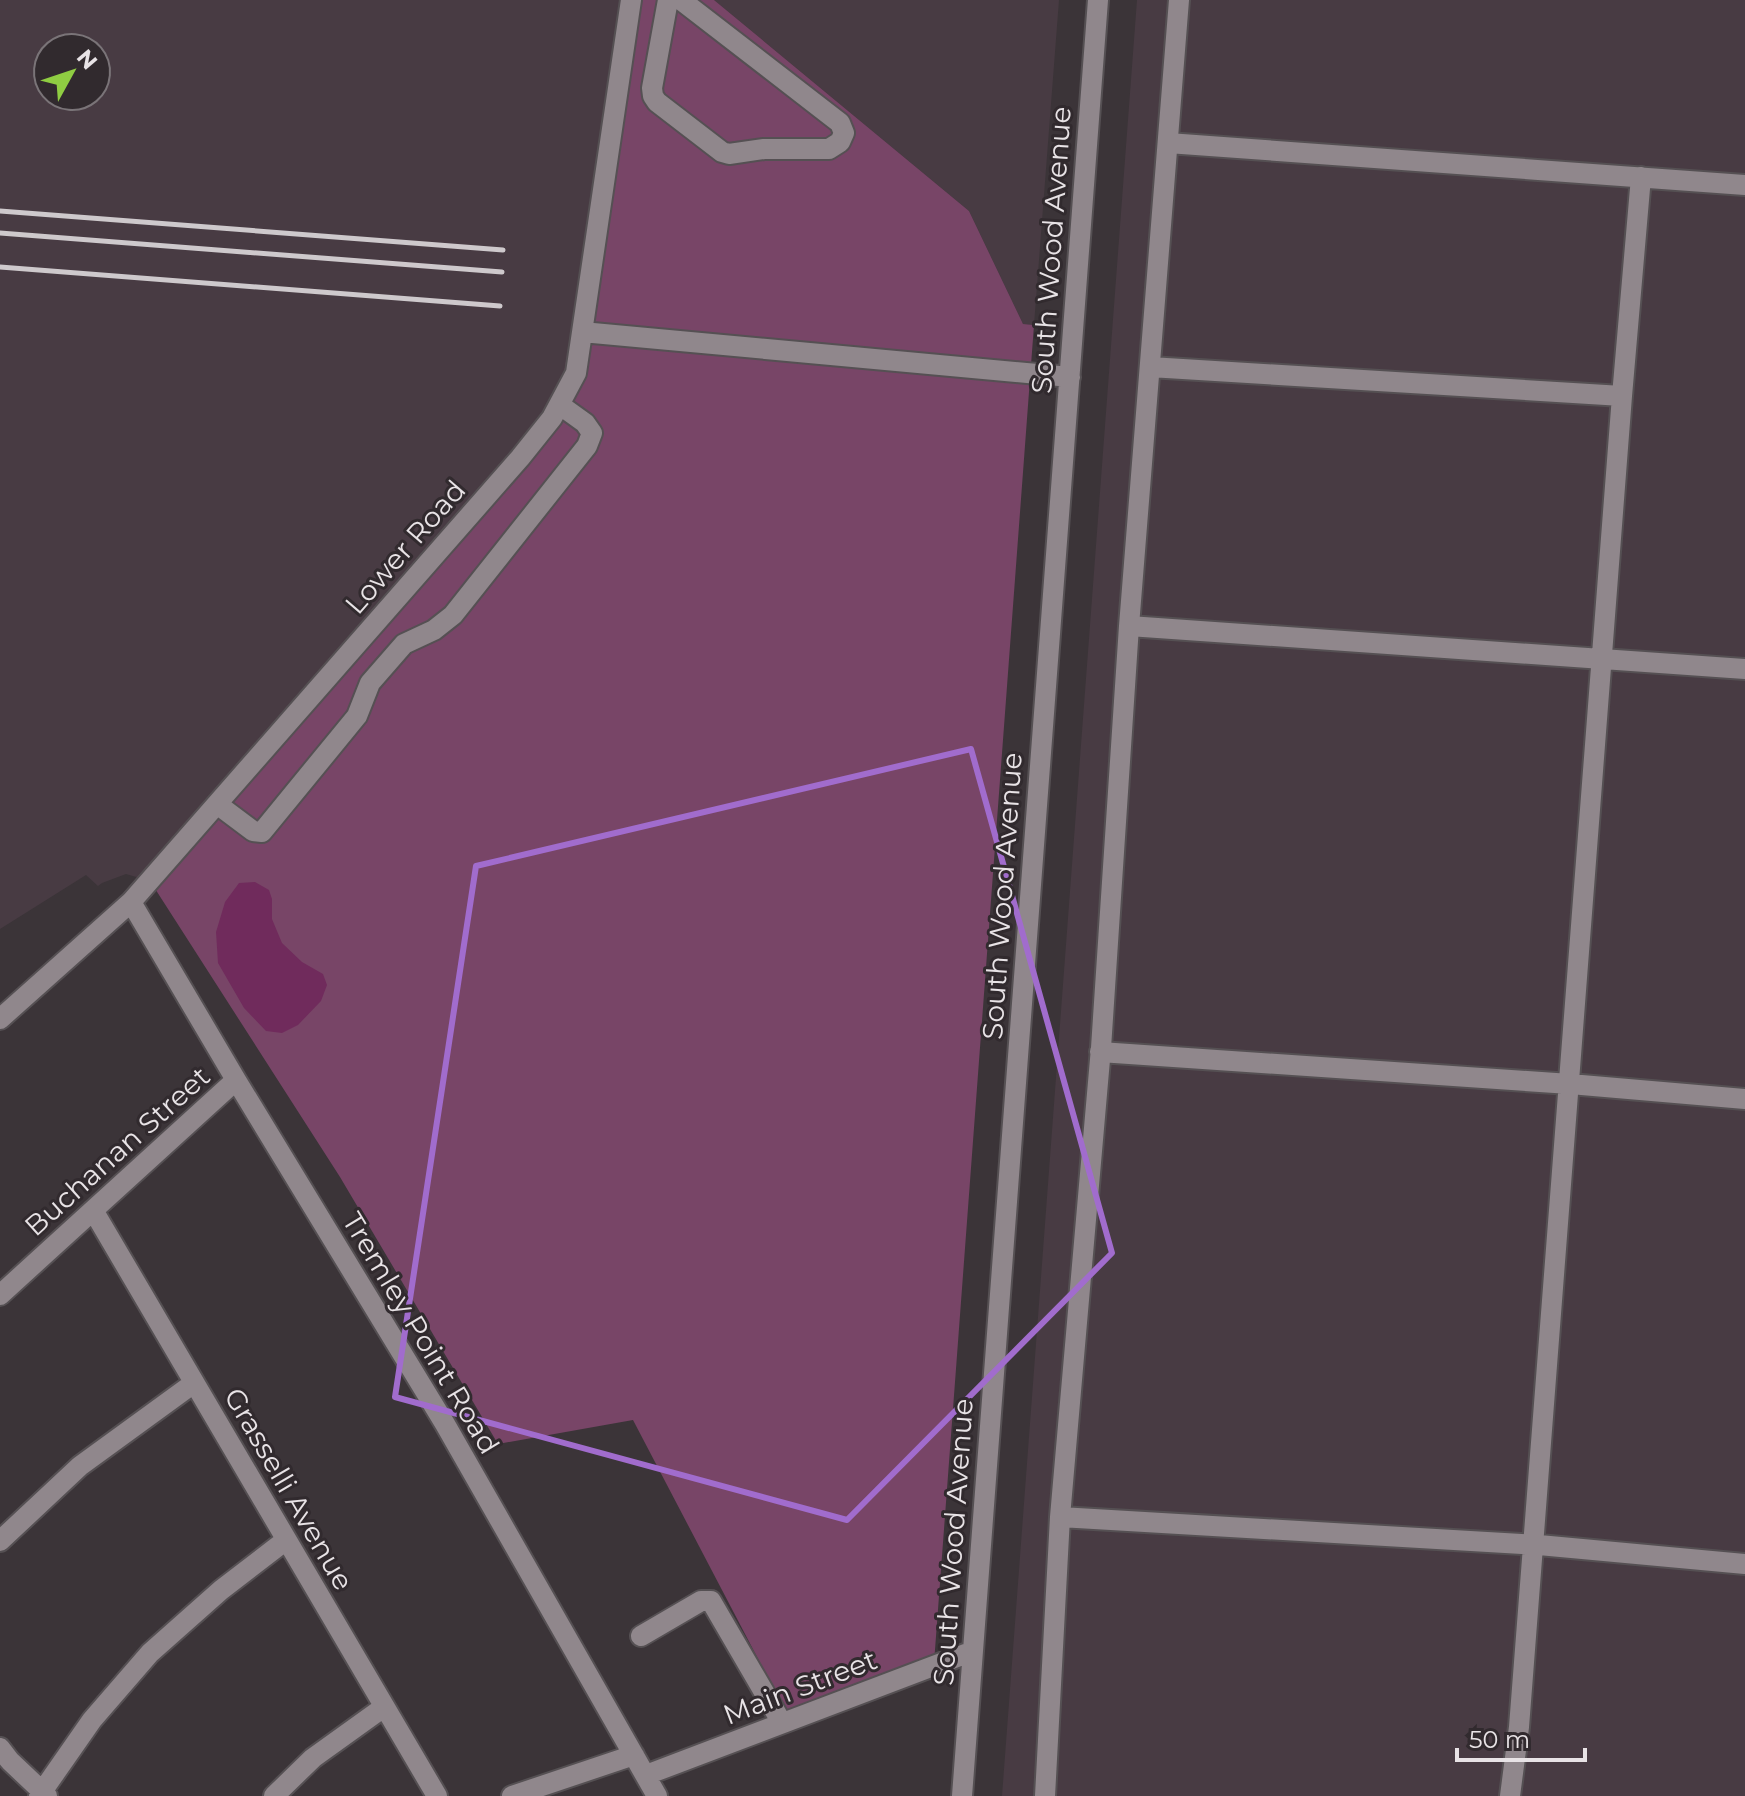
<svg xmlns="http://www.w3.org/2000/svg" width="1745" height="1796" font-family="Montserrat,sans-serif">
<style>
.built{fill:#483b43;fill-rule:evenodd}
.green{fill:#784567}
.water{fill:#702b5c}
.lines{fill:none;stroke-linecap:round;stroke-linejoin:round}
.minor-casing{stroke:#555053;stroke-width:24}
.minor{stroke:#90878c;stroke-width:20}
.rail{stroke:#cec9cc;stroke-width:5}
.marked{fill:none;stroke:#a16ccd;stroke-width:6;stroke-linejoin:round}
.labels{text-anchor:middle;stroke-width:6;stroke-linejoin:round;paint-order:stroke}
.street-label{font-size:28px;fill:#e8e3e6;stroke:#312a2e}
</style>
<rect width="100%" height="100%" fill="#3b3438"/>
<path class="built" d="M0 0H626L558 409 150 881 126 874 102 883 98 886 86 875 0 929ZM48 48H96V96H48Z
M714 0H1059L1034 325 1023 324 969 211Z
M1137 0H1745V1796H1002Z"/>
<path class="green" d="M626 0H714L969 211 1023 324 1034 325 934 1663 789 1718 633 1420 498 1444 340 1177 152 884 558 409Z"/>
<path class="water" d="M255 882 269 890 272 899V919L282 943 302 962 323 974 327 985 321 1001 298 1025 282 1033 266 1031 244 1008 218 963 216 932 225 902 239 883Z"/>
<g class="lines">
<g class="minor-casing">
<path id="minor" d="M668 0 652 88 653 96 657 102 722 152 729 154 764 149H829L840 142 844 133 840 123 681 0
M1168 143 1745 185
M582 332 1070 377
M1150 367 1622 396
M1129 626 1179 0
M1745 669 1129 626 1101 1048 1060 1517 1539 1545 1745 1564
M217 804 253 831 262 832 357 716 370 683 404 644 434 630 453 615 587 446 592 433 585 423 560 405
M131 902 236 1080 445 1424 657 1796
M0 1019 131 902 520 458 552 418 576 373 631 0
M1100 1052 1570 1084 1745 1099
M93 1210 437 1796
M0 1295 236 1080
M0 1541 80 1466 194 1383
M641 1636 701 1601H711L782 1723
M0 1748 10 1761 47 1796
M646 1775 973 1651
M39 1796 92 1720 150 1653 221 1590 286 1540
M274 1796 313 1758 384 1707
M512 1796 634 1755
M962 1796 1098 0
M1045 1796 1060 1517
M1510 1796 1519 1727 1622 396 1641 177"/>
</g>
<use href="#minor" class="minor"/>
<path class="rail" d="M0 211 503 250
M0 233 502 272
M0 267 500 306"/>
</g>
<path class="marked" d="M971 749 1112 1253 847 1520 395 1397 476 866Z"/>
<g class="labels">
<g class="street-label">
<text transform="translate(1051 250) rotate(-86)" y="10">South Wood Avenue</text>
<text transform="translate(405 547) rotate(-49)" y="10">Lower Road</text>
<text transform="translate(1002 896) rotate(-86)" y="10">South Wood Avenue</text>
<text transform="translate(117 1151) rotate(-42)" y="10">Buchanan Street</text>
<text transform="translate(421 1333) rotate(59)" y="10">Tremley Point Road</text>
<text transform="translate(289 1489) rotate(60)" y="10">Grasselli Avenue</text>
<text transform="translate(953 1542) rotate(-86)" y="10">South Wood Avenue</text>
<text transform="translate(800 1687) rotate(-21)" y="10">Main Street</text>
</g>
</g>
<g transform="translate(72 72) rotate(50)"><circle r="38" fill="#312a2e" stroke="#7a7478" stroke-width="2"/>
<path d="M0-6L14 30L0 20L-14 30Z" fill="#8fcd42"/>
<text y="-12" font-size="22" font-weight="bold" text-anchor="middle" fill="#e8e3e6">N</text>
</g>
<path d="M1457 1748v12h128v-12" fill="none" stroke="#e8e3e6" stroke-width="4"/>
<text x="1469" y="1748" font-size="24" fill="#e8e3e6" stroke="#312a2e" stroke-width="6" paint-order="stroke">50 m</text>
</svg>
